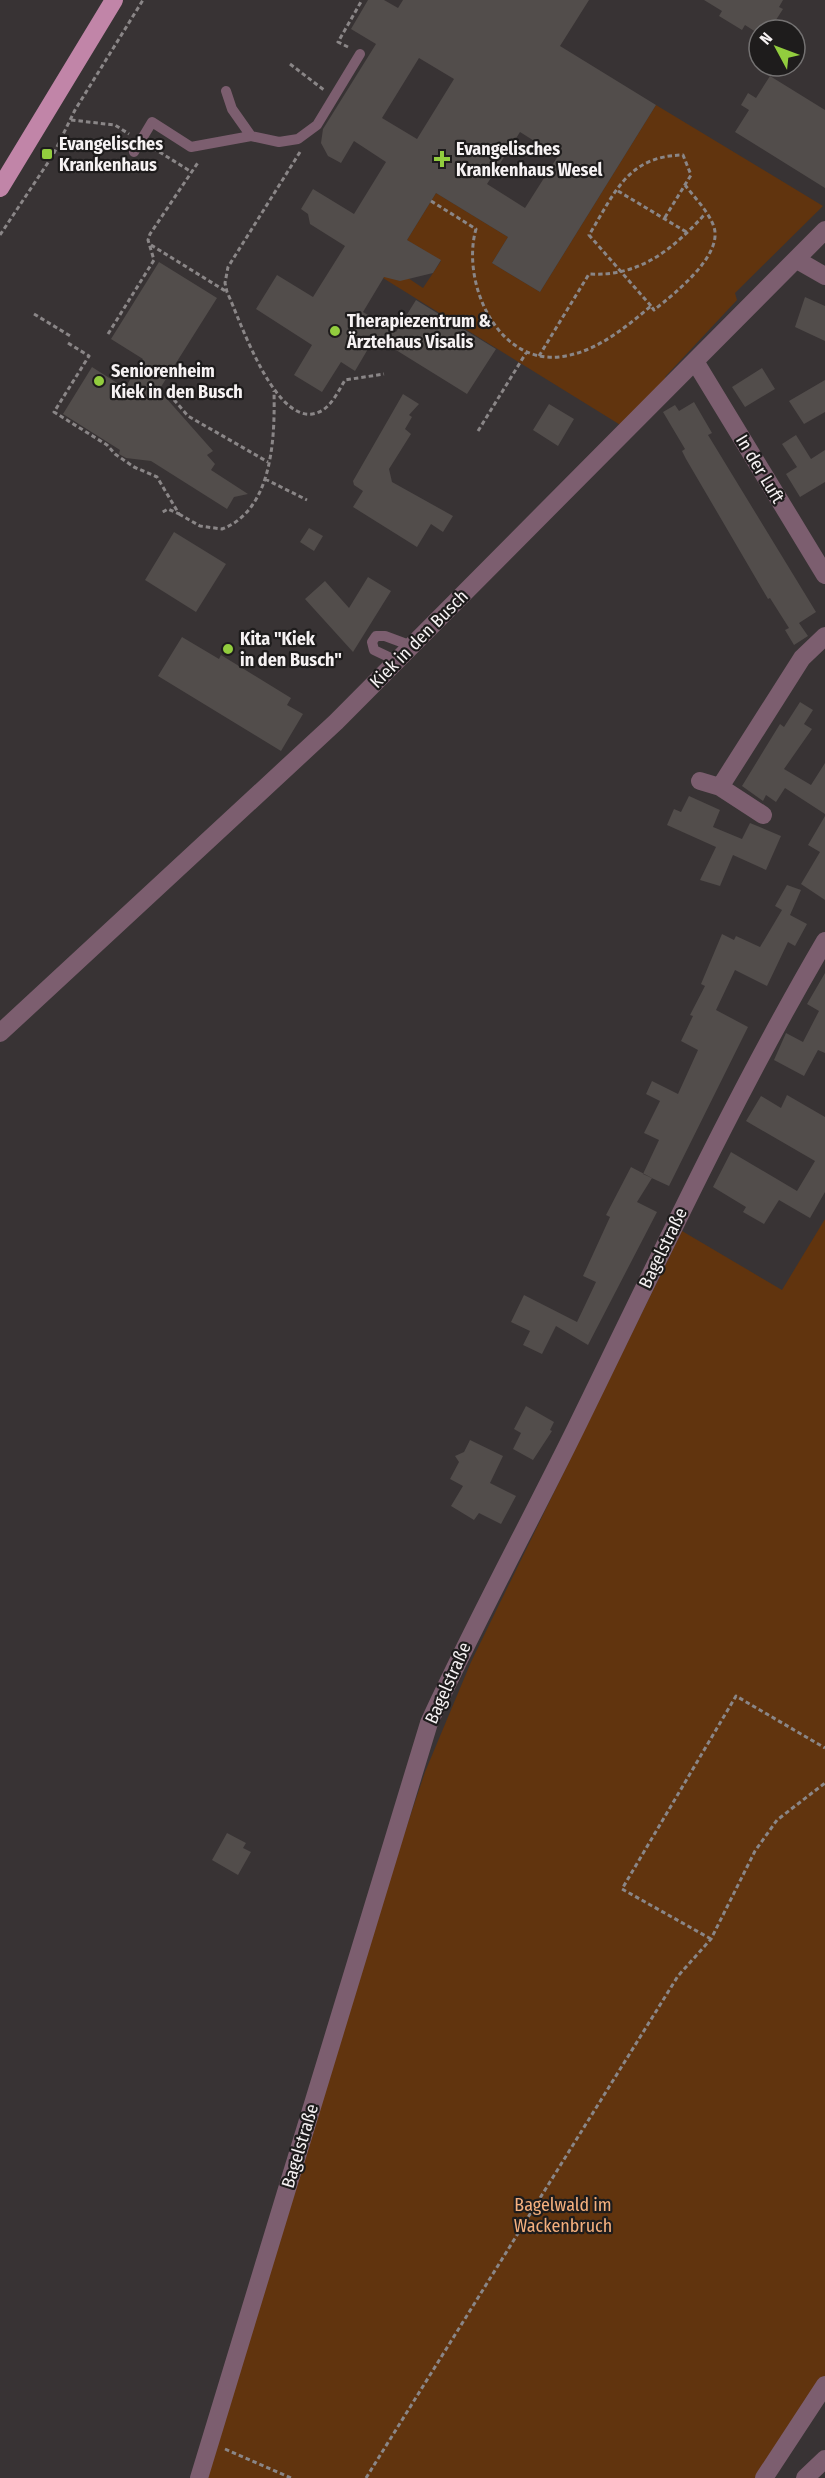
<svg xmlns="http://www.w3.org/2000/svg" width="825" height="2478" font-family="'Fira Sans Condensed',sans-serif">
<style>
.green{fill:#61340e}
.building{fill:#524d4b;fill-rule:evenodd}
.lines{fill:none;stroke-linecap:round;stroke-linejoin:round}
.path{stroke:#8a8687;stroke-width:3;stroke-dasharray:4.5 3;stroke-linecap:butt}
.lane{stroke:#7c5e6f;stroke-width:10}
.street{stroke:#7c5e6f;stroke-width:18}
.primary{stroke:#c185a8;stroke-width:18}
.poi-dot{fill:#92cd3e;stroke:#1e1c1c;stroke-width:2}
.labels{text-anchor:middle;stroke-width:4.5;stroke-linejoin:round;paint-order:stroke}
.poi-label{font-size:18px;font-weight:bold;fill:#f6f2f3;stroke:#1e1c1c;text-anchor:start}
.street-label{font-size:18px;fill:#f6f2f3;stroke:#1e1c1c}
.park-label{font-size:18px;fill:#f5b07e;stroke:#1e1c1c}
</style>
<rect width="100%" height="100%" fill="#383334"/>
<path class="green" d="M656 105 823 206 735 293 737 300 665 377 668 380 622 426 383 278 385 276 400 281 405 276 423 288 441 261 407 240 436 193 508 237 492 263 540 292Z
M825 1219V2379L760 2478H207L385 1891 425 1772 471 1662 682 1231 782 1290Z"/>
<path class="building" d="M368 0H384L398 8 403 0H589L560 46 656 105 540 292 492 263 508 237 436 193 407 240 441 260 433 273 400 281 384 277 363 312 396 332 416 300 496 349 467 394 375 337 355 371 341 362 322 392 294 375 312 345 256 309 277 275 313 297 345 246 310 224 308 214 301 209 313 189 354 214 386 162 354 141 341 163 328 156 321 143 323 129 376 44 351 29ZM419 58 454 79 417 139 382 118ZM520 132 558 156 525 208 487 184Z
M704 0H783L779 7 783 9 774 23 769 20 763 30H759V34L745 25 742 30 719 16 722 11Z
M770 76 825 110V188L735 132 749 110 741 105 748 93 756 98Z
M159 262 217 298 159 390 213 451 207 455 215 464 211 470 248 494 234 497 227 509 151 461 126 458 119 454 120 450 63 414 92 367 125 388 143 359 111 339Z
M805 297 825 306V341L795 327Z
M762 368 775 389 745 407 732 387Z
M825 380V412L804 424 789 401Z
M403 394 419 404 409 415 412 417 405 429 411 434 389 469 392 482 453 516 443 532 431 524 417 547 353 507 363 491 354 485 353 481Z
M694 402 712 433 708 435 816 612 799 623 808 636 794 645 785 630 789 628 770 598 768 599 686 459 682 451 685 449 663 412 675 405 679 411Z
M549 404 574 419 558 446 533 430Z
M796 435 811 459 825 450V482L800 497 786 474 797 467 782 444Z
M309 528 323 536 314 551 300 542Z
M174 532 226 564 196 612 145 580Z
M368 577 391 591 353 652 305 599 325 581 349 608Z
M182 637 219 659 221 655 291 698 287 705 303 714 281 751 158 676Z
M800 702 813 710 804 724 812 729 784 769 811 785 825 763V814L785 788 776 802 766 795 763 801 742 786 780 724 784 727Z
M689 796 720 810 713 827 742 839 750 823 781 836 766 870 733 855 720 886 700 880 716 847 667 825 674 809 681 812Z
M825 816V900L801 884 820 852 808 845Z
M787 885 801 890 790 915 807 924 795 946 788 942 767 986 735 970 716 1010 748 1027 669 1186 643 1174 659 1140 644 1133 660 1101 646 1094 652 1081 678 1094 698 1050 681 1041 693 1016 690 1015 705 986 701 984 722 934 734 940 736 936 760 947 782 910 775 906Z
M825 973V1053L818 1050 804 1076 774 1060 786 1033 803 1042 819 1011 807 1004Z
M787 1095 825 1117V1192L810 1218 779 1200 764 1224 743 1212 746 1207 713 1187 731 1152 797 1191 815 1161 746 1121 761 1096 781 1108Z
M631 1167 652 1178 637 1202 657 1212 588 1345 556 1326 542 1354 523 1345 530 1331 511 1322 524 1295 577 1322 596 1282 583 1276 610 1217 606 1215Z
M526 1406 554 1422 550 1430 552 1431 533 1460 513 1449 521 1433 514 1429Z
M470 1440 503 1456 490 1483 516 1496 501 1524 479 1513 474 1520 451 1506 463 1486 450 1479 459 1462 455 1456 464 1452Z
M227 1833 246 1843 243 1848 251 1852 238 1875 212 1860Z"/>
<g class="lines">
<path class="path" d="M348 47 338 42 362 0
M290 64 324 90
M71 120 115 125 129 134
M153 148 190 171
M300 152 228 267 225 283 227 292C240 319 278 438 323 410 333 403 339 390 345 380L384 374
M618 191 688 233
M431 201 476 229C461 281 496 363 559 357 595 353 625 328 651 306L654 310C674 294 723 256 714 227 709 212 694 197 685 185
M0 235 53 155 75 110 143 0
M151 245 227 292
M651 306 589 235C615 193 627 156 683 155L691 175 664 219
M34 314 72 337
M108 334 154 260 148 240 150 234 199 161
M68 343 89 356 54 412 107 445 115 454 134 467 157 477 179 514 168 509 161 513
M539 356 589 274C640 277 673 249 705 214
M169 394 188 416 268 462
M478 431 526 353
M265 479 307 500
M179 514 200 526 222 529C273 510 275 437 274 391
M711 1939 622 1889 736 1696 825 1748
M225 2449 291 2478
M366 2478 678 1976 711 1939 755 1851 777 1820 825 1783"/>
<path class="lane" d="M226 91 232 109 251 136
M134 152 152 122 191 147 251 136 279 142 298 139 317 125 360 54
M397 661 374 650 372 642 376 636H385L412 646"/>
<path class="street" d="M797 260 825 276
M696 363 825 575
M700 781 720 787
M763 815 720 787 802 658 825 636
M0 1033 336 722 825 230
M199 2478 429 1723C475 1622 528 1526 577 1426 657 1263 733 1098 825 941
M764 2478 825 2385
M805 2478 825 2459"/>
<path class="primary" d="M0 188 114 0"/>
</g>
<g class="poi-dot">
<rect x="41" y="148" width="12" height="12" rx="3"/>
<path d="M439 150h6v6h6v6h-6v6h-6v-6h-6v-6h6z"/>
<circle cx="335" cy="331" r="6"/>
<circle cx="99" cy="381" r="6"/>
<circle cx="228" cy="649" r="6"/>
</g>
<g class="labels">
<g class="poi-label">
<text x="59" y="150">Evangelisches<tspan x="59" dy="21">Krankenhaus</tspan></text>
<text x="456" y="155">Evangelisches<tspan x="456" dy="21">Krankenhaus Wesel</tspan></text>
<text x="347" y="327">Therapiezentrum &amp;<tspan x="347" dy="21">Ärztehaus Visalis</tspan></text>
<text x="111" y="377">Seniorenheim<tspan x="111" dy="21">Kiek in den Busch</tspan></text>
<text x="240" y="645">Kita "Kiek<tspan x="240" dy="21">in den Busch"</tspan></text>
</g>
<g class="street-label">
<text transform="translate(760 469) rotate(59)" y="6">In der Luft</text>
<text transform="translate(419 639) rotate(-45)" y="6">Kiek in den Busch</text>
<text transform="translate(663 1248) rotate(-64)" y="6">Bagelstraße</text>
<text transform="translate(448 1683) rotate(-66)" y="6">Bagelstraße</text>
<text transform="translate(300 2146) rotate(-73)" y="6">Bagelstraße</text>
</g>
<g class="park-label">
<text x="563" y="2211">Bagelwald im<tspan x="563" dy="21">Wackenbruch</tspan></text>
</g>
</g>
<g transform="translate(777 48) rotate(311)"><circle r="28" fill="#1e1c1c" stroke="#747272" stroke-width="1.5"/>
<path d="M0-4.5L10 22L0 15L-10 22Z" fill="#92cd3e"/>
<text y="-9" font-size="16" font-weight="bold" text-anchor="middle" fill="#f6f2f3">N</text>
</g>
</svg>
